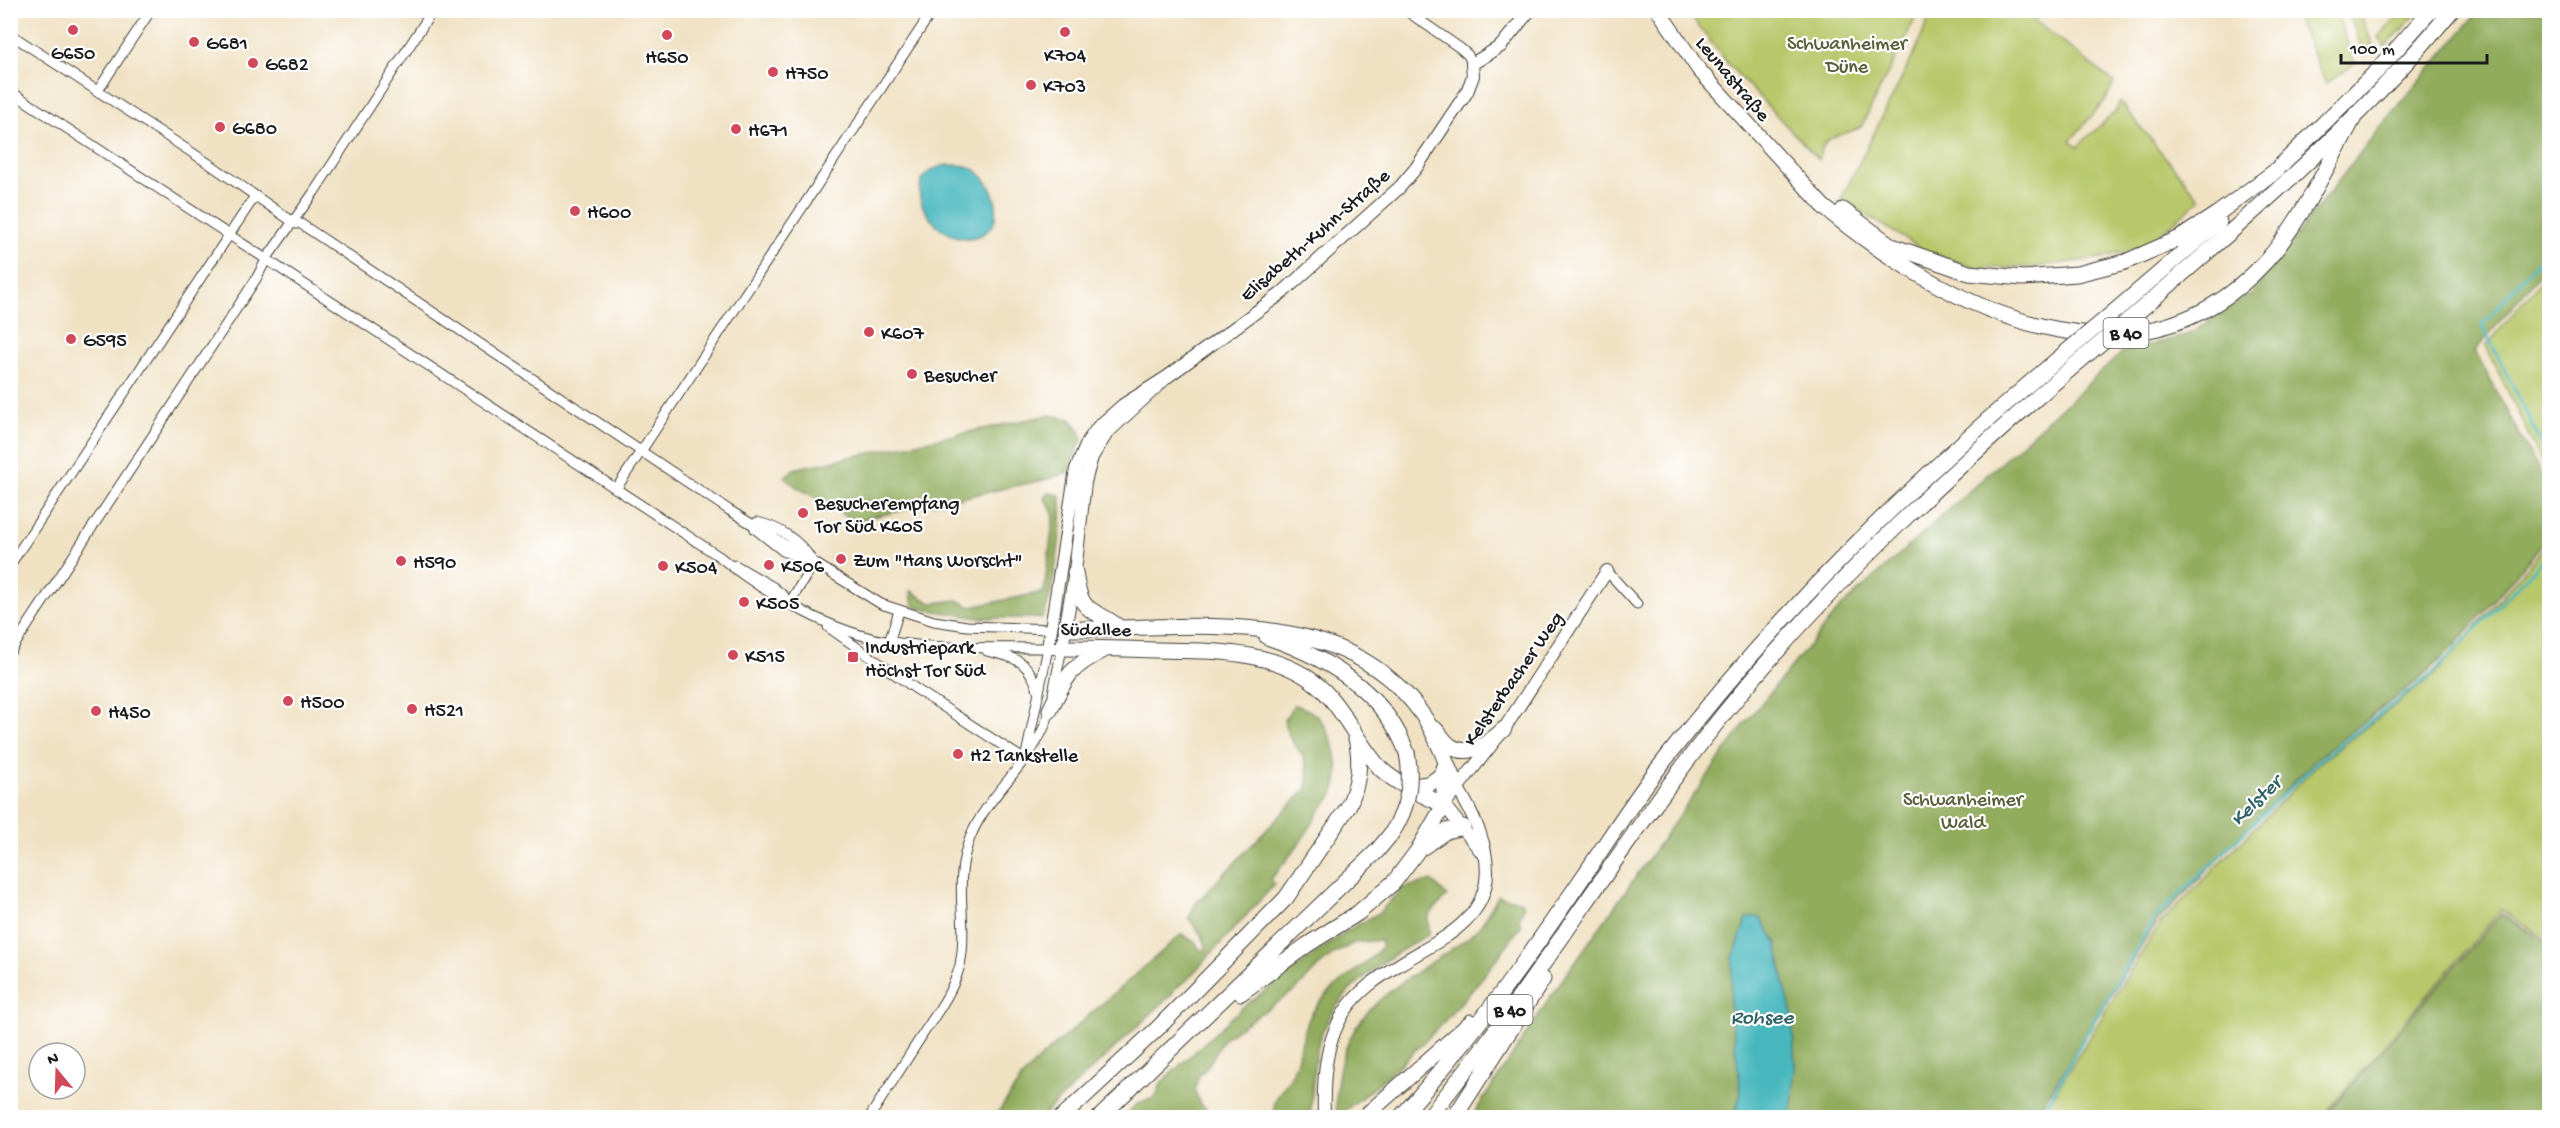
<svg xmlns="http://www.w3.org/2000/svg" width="2560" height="1128" font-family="'Gochi Hand',sans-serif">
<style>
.green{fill:#b7c769;stroke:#6a7242;stroke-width:1.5}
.forest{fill:#91ac5d;stroke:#56643c;stroke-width:1.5}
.water{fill:#47b7bd;stroke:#326a6c;stroke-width:1.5}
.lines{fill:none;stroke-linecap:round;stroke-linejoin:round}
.stream{stroke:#47b7bd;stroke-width:3}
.minor-casing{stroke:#3c3a35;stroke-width:11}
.tertiary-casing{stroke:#3c3a35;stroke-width:14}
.secondary-casing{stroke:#3c3a35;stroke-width:16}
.trunk-casing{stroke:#3c3a35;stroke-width:17}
.minor{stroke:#fff;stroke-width:9}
.tertiary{stroke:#fff;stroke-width:12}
.secondary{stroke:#fff;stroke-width:14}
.trunk{stroke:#fff;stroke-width:15}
.trunk-bridge-casing{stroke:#3c3a35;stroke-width:17;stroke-linecap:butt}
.trunk-bridge{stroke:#fff;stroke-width:15}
.poi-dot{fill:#d1495b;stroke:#fff;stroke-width:2}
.labels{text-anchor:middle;stroke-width:4.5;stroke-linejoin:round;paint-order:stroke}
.shield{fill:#fff;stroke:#606060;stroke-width:1.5}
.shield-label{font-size:18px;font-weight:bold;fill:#1c1c1c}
.poi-label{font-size:20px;fill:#1c1c1c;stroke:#fff;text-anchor:start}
.park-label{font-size:20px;fill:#5a603b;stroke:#fff}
.street-label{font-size:20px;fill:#1c1c1c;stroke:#fff}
.water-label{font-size:21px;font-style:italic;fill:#2f6264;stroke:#fff}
</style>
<rect width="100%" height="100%" fill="#fff"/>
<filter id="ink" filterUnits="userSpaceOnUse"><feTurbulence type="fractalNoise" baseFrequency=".0167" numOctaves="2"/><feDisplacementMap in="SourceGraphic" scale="12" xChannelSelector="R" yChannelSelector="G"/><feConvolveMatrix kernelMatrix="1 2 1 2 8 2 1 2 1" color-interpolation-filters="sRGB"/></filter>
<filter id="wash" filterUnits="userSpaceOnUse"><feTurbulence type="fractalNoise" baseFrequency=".008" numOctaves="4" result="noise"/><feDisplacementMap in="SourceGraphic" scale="24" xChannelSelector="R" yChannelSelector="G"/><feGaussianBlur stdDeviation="1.35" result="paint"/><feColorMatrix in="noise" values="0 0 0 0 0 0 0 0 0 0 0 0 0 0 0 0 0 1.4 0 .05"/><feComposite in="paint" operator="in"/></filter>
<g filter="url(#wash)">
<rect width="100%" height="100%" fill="#f0e1c3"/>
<path class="green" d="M2021 10 2114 82 2106 99 2070 141 2077 147 2115 112 2120 102 2200 199 2148 245 2101 258 2034 267 1976 268 1923 250 1841 199 1915 52 1932 11Z
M2403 10 2419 11 2385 47 2378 37Z
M1687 11H1919L1861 127C1840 138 1822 132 1819 160L1728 64Z
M2294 11H2336L2355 63 2326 84Z
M2347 11H2359L2373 46 2365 56Z
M2549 271V478L2486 346Z
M2549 542V941L2501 910 2322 1117H2040L2159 925 2318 764 2433 676Z"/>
<path class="forest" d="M2479 11H2549V263L2475 351 2549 490V537L2456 644 2421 678 2314 761 2156 923 2035 1117H1791C1795 1070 1797 1030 1784 983L1738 1062 1741 1093 1733 1117 1471 1118 1555 990 1746 722 1839 609 2123 352 2188 335 2252 293 2377 131Z
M1049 415 1070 419 1079 429 1082 439 1067 473 1048 479 854 521 795 486 785 477 794 469Z
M1048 493 1060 495C1065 517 1053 598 1042 618H979L916 608 912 602 911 591 931 603 958 600 971 607 1044 592 1054 514 1044 497Z
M1294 705C1311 709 1320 716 1328 732 1337 750 1342 775 1333 794 1330 801 1322 806 1319 812 1306 837 1289 858 1271 879L1274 885 1186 981 1175 988 1172 994 1041 1117H995L1021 1079 1039 1059 1182 934 1196 943 1200 950H1206C1207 938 1195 928 1189 918L1196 903 1307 788C1313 749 1288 750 1284 720Z
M1432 881 1447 896 1428 916 1429 934C1383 961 1333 990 1318 1045 1312 1068 1313 1093 1310 1117H1276C1269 1099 1283 1091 1291 1076 1301 1057 1302 1027 1314 1010 1333 982 1362 970 1382 947L1380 940 1354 943 1334 954 1318 967 1297 989 1224 1038 1208 1066 1198 1077 1195 1090 1199 1103 1215 1117H1123L1138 1103 1155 1098 1162 1082 1243 1007 1350 929 1379 913 1402 888Z
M1498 896 1521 901 1524 907 1519 919 1521 926C1468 1001 1416 1056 1343 1112L1336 1110C1334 1008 1397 989 1469 937L1481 925Z
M2501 914 2549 944V1117H2324Z"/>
<path class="water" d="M947 165C953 165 960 165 966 166 992 173 1011 221 981 235 938 254 887 176 947 165Z
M1760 917 1777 943 1784 983 1792 1013 1795 1066 1791 1117H1733L1741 1093 1730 1005 1733 958 1747 918Z"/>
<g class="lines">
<path class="stream" d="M2550 247 2482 325 2550 460
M2040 1118 2086 1034 2153 920 2317 762 2431 675 2550 553"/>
</g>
</g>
<g filter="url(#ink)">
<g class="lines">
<g class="minor-casing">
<path id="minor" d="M1405 10 1460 48 1468 55 1472 64
M10 34 211 165 296 224
M10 91 720 557C765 594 834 634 892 642 943 650 996 647 1048 648L1025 760
M97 92 151 10
M292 221 301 224 729 510 881 604 934 621 967 626 1052 629
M616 489 933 10
M757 522C779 527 799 540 811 559
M755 529 783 551 806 561
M10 565 255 196
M735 565 773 587 784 596
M1607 571 1637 604
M790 602 814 563
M828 627 916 689 1025 760
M889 642 899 611
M987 651C1017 657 1030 662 1039 693
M10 652 256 279 267 258 314 192 433 10
M1053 693 1062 648
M869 1118C886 1091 904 1064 921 1037 936 1014 953 992 960 965 969 922 952 883 970 838 989 789 1040 759 1051 706"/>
</g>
<g class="tertiary-casing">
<path id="tertiary" d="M1167 377 1107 433 1092 457 1085 482 1075 572 1062 648H1048L1076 469 1088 441 1098 427 1123 405 1167 377 1282 293 1400 187 1416 168 1467 92 1473 76 1472 64 1501 46 1530 10
M1483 854 1444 805 1504 729 1607 571
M1324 1118C1323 1081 1324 1043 1345 1011 1359 990 1379 977 1400 964 1422 950 1447 939 1465 921 1506 883 1481 826 1457 787"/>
</g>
<g class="secondary-casing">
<path id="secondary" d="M1658 10 1699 70 1825 208"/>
</g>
<g class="trunk-casing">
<path id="trunk" d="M2270 176 2379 69 2431 10
M1825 208C1947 309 2135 405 2266 261 2300 224 2330 160 2356 114
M1843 210 1892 246 1969 273 2023 278 2077 274 2125 262 2180 238 2217 214 2278 169
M2108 317 2219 222
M2125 323C2240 225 2356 126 2452 10
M1075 572C1081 618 1091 605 1120 628
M1066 629C1187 630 1345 600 1424 717 1438 737 1446 765 1457 787
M1267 637C1326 657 1385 692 1407 753
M1062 648C1094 648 1125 649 1157 650 1213 651 1283 649 1325 692 1347 715 1359 746 1381 769 1398 785 1423 795 1444 805
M1050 710C1066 676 1070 667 1104 650
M1435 729C1441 735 1445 743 1452 747 1471 758 1491 741 1504 729
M1407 784C1423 788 1436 784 1445 769
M1423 847 1446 831 1463 827
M1241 993 1307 945 1358 913 1394 882 1418 850 1444 805V768
M1061 1118 1158 1028 1286 898 1348 807C1359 783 1362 761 1355 734
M1099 1118 1377 851 1391 834
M1363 1118 1471 1022
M1400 1118C1467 1044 1525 962 1581 880 1607 842 1632 802 1660 766 1780 610 1921 474 2071 348
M1428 1118C1535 987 1621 841 1727 710 1833 580 1956 466 2083 358
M1454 1118 1543 979"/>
</g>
<use href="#minor" class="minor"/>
<use href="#tertiary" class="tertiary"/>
<use href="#secondary" class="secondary"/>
<use href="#trunk" class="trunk"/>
<g class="trunk-bridge-casing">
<path id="trunk-bridge" d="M2071 348 2108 317
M2083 358 2125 323
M1391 834C1408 809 1413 783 1407 753"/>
</g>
<use href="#trunk-bridge" class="trunk-bridge"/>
</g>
</g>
<g class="poi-dot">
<circle cx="73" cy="30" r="6"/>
<circle cx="1065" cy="32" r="6"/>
<circle cx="667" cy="35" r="6"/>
<circle cx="194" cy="42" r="6"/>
<circle cx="253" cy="63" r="6"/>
<circle cx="773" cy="72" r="6"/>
<circle cx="1031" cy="85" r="6"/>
<circle cx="220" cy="127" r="6"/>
<circle cx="736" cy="129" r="6"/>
<circle cx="575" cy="211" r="6"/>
<circle cx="869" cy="332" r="6"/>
<circle cx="71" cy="339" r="6"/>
<circle cx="912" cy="374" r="6"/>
<circle cx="803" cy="513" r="6"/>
<circle cx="841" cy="559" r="6"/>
<circle cx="401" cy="561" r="6"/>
<circle cx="769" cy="565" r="6"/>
<circle cx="663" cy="566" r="6"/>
<circle cx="744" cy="602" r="6"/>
<circle cx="733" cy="655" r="6"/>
<rect x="847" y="651" width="12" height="12" rx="3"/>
<circle cx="288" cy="701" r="6"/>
<circle cx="412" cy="709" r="6"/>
<circle cx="96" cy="711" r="6"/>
<circle cx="958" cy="754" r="6"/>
</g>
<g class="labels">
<g class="shield">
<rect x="2103.5" y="318" width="45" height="30" rx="4.5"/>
<rect x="1487.5" y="995" width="45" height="30" rx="4.5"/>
</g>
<g class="shield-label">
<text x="2126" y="339">B 40</text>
<text x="1510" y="1016">B 40</text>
</g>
<g class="poi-label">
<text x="206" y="49">G681</text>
<text x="73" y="59" text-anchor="middle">G650</text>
<text x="1065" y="61" text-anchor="middle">K704</text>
<text x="667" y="63" text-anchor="middle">H650</text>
<text x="265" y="70">G682</text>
<text x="785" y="79">H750</text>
<text x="1043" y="92">K703</text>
<text x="232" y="134">G680</text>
<text x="748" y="136">H671</text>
<text x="587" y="218">H600</text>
<text x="881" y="339">K607</text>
<text x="83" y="346">G595</text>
<text x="924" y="381">Besucher</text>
<text x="815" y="509">Besucherempfang<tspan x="815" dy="23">Tor Süd K605</tspan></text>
<text x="853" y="566">Zum "Hans Worscht"</text>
<text x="413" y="568">H590</text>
<text x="781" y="572">K506</text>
<text x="675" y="573">K504</text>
<text x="756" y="609">K505</text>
<text x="865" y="653">Industriepark<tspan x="865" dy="23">Höchst Tor Süd</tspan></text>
<text x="745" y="662">K515</text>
<text x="300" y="708">H500</text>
<text x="424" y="716">H521</text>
<text x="108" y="718">H450</text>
<text x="970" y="761">H2 Tankstelle</text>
</g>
<g class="park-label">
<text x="1847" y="49">Schwanheimer<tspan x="1847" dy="23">Düne</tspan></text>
<text x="1963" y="805">Schwanheimer<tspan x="1963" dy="23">Wald</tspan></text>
</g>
<g class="street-label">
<text transform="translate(1734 78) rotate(50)" y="7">Leunastraße</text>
<text transform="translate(1314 234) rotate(-41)" y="7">Elisabeth-Kuhn-Straße</text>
<text transform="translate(1096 628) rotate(1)" y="7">Südallee</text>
<text transform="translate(1512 678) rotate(-55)" y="7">Kelsterbacher Weg</text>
</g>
<g class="water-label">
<text transform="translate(2255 800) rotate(-44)" y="7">Kelster</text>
<text x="1762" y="1023">Rohsee</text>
</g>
</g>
<rect width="2560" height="1128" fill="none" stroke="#fff" stroke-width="36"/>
<g transform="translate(57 1071) rotate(341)"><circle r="28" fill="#ffffff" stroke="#a4a4a4" stroke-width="1.5"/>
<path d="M0-4.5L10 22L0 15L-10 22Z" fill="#d1495b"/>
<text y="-9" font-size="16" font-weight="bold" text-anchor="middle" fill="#1c1c1c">N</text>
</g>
<path d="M2341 54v9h146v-9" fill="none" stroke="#1c1c1c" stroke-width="3"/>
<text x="2350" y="54" font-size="18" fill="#1c1c1c" stroke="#ffffff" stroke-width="4.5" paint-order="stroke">100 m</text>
</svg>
